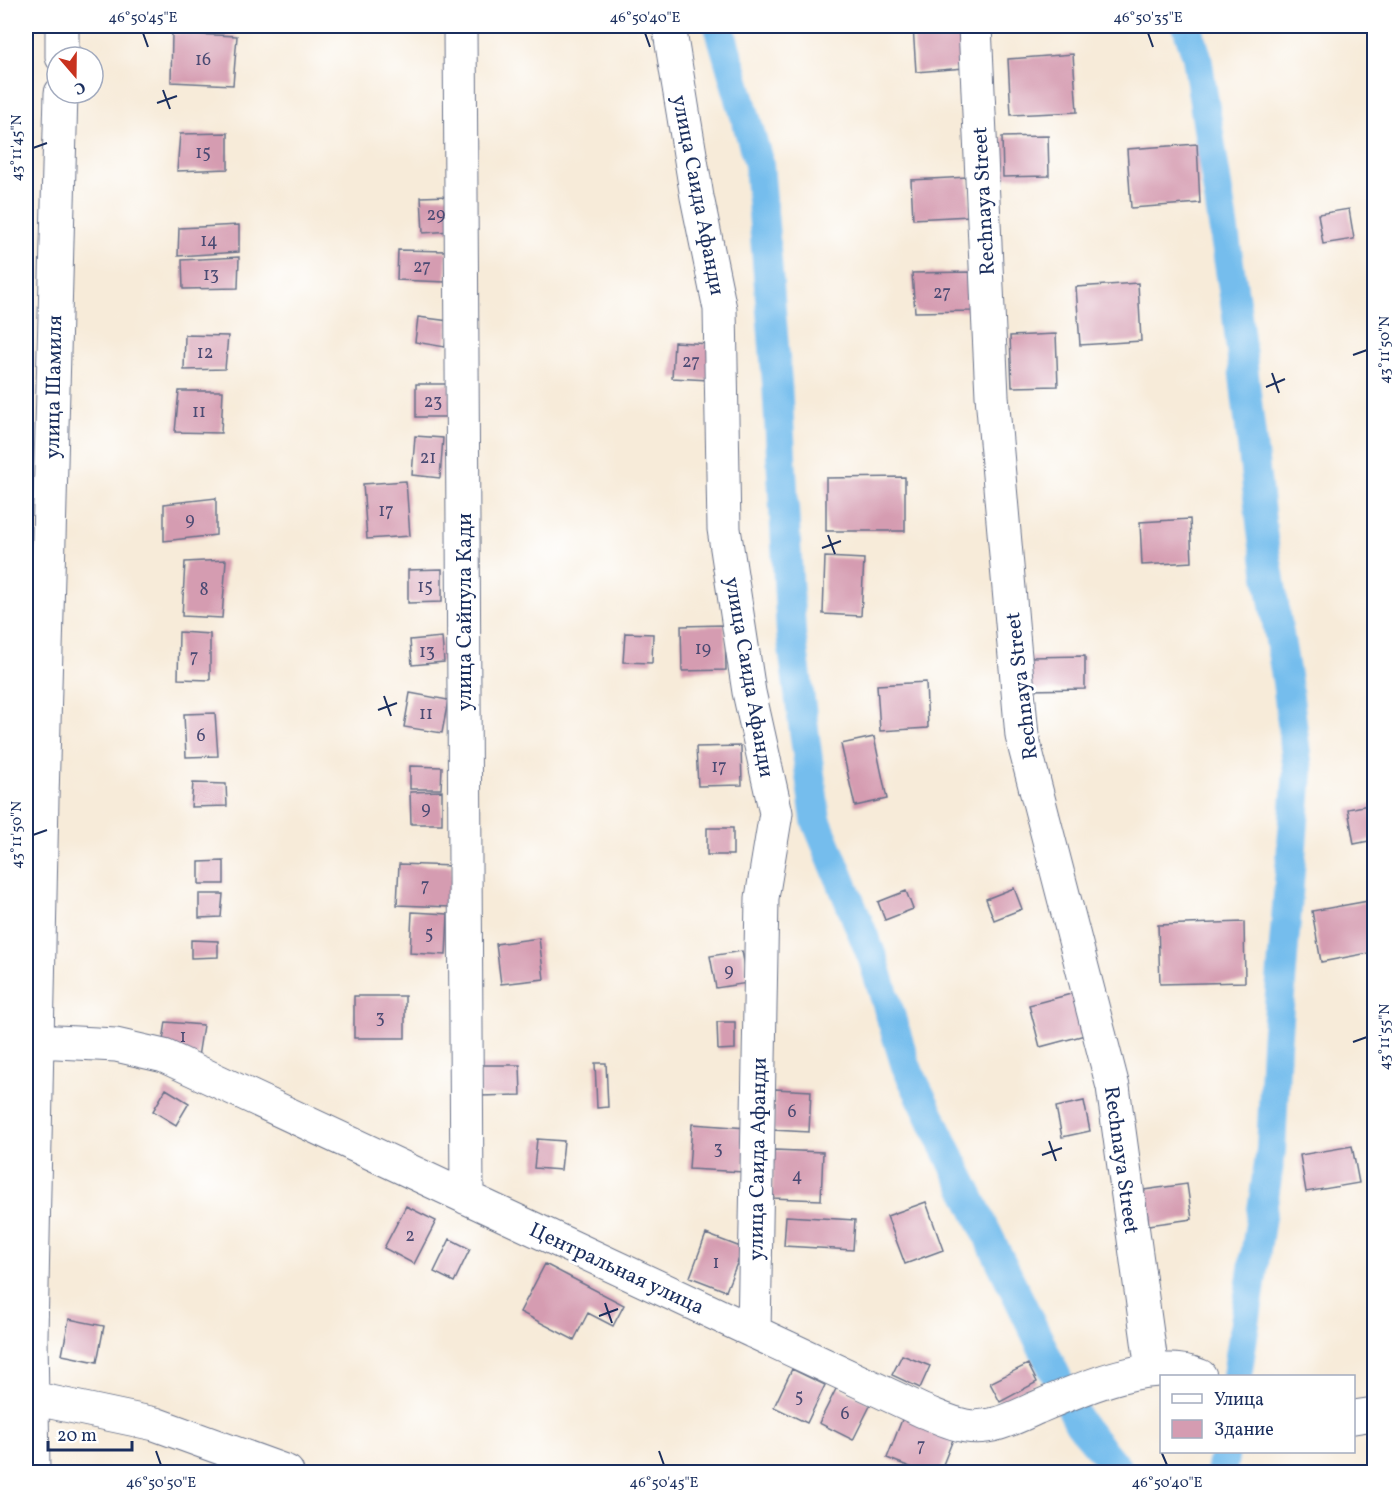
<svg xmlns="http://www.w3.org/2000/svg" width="1400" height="1498" font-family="Vollkorn,serif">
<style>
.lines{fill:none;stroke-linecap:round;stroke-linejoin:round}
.canal{stroke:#74bded;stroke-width:30}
.building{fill:#d59cb1}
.minor-casing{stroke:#687189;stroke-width:35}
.minor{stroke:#fff;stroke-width:33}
.ticks{fill:none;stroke:#1b2f5e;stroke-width:2}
.labels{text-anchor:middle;stroke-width:6;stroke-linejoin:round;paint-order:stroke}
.number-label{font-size:18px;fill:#4a4a73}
.street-label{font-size:21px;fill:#1b2f5e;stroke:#fff}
.neatline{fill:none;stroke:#1b2f5e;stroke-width:2}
.ticks-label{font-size:15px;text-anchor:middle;fill:#1b2f5e}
</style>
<rect width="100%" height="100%" fill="#fff"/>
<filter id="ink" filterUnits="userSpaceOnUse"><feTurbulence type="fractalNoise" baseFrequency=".0167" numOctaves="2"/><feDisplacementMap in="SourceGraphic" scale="12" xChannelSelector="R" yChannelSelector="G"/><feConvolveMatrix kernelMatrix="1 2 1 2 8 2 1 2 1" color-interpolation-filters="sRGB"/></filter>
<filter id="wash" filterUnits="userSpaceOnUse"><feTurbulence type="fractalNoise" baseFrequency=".008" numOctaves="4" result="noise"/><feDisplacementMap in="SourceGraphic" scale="24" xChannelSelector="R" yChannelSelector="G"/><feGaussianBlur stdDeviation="1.35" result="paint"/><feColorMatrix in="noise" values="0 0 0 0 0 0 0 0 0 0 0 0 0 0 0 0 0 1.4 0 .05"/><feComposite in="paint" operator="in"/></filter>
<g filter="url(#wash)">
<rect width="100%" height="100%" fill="#f7ebd9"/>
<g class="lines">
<path class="canal" d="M719 26 759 164 777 383 791 633 816 820 873 959 906 1066 1079 1423 1120 1472
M1187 26 1197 57 1237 315 1263 539 1287 682 1298 771 1276 1044 1271 1150 1237 1376
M1221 1472 1225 1452"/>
</g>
<g id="blocks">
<path class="building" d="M913 26H961L964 68 916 72Z
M172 33 237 36 233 85 171 82Z
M1073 54 1077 112 1011 115 1008 59Z
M228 133V169L177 171 180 134Z
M1048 136 1049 176 1003 177 1002 137Z
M1197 144 1200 203 1131 208 1127 149Z
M968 177 970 216 913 219 911 180Z
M450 196 451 231 423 233 421 197Z
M1349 209 1354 239 1323 244 1318 214Z
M239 225V252L178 256 179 228Z
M398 250 447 251 446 282 397 280Z
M239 257 238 288 183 289 182 260Z
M971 272 972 311 915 312 912 273Z
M1138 283 1141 341 1080 345 1076 287Z
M418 317 449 321 445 347 415 342Z
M1056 334 1058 386 1012 387 1010 336Z
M185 335 228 336 225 369 184 370Z
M674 342 711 344 709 380 672 378Z
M416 384H451V417H416Z
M179 391H223L221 433 175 432Z
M415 436 443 438 440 478 412 475Z
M905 477V531H826V478Z
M406 481 410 536 367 539 363 484Z
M216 498V535L164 541V504Z
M1190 519 1192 562 1142 565 1140 522Z
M825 557 864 559 861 616 823 614Z
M226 560 222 618 182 616 185 562Z
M442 569V602L408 603V570Z
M725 625 726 670 682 671 681 626Z
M179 632 210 634V680L178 679Z
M625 633 653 634 652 663 623 662Z
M442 637 444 662 412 665 410 640Z
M1085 656V689L1029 690V657Z
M926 682 928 728 880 731 877 685Z
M410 693 448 700 442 733 404 727Z
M215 713 218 756 186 757 184 714Z
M874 737 887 799 855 806 841 744Z
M741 746 742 785 698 786 696 747Z
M410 766 442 767 441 789H410Z
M193 783 226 784 227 806 191 807Z
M442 791V824H411L410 792Z
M1374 804V840L1354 844 1348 809Z
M707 828H733V855H707Z
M224 861V884H199V862Z
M399 864 452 866 451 907 397 905Z
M1014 888 1022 909 994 920 986 899Z
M906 891 913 909 885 920 878 902Z
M199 894H223L221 917 199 918Z
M1374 900V952L1321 962 1312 911Z
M412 912 448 914 446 955 410 953Z
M1244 922 1245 982 1160 984 1158 925Z
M539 938 544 979 501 984 496 944Z
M191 940 218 941V957L191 958Z
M742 951 748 983 716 988 710 956Z
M1075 993 1085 1035 1040 1047 1029 1005Z
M354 996H405V1038H354Z
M166 1022 203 1025 198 1057 162 1047Z
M717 1022H735V1049L718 1050Z
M595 1063H606L608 1107 597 1108Z
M479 1065H520L521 1095 480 1096Z
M166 1089 189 1103 176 1125 153 1111Z
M775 1089 811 1091 809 1132 773 1130Z
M1084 1101 1090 1131 1062 1137 1056 1107Z
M692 1124 747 1128 744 1172 689 1169Z
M537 1139 564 1141 561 1170 534 1168Z
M1352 1146 1359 1183 1306 1192 1300 1155Z
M774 1150 823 1152 821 1200 772 1198Z
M1187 1184 1192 1219 1149 1225 1144 1190Z
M926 1202 943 1250 905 1264 887 1216Z
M406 1206 436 1221 414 1264 384 1248Z
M786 1216 855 1220 853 1250 784 1246Z
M706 1234 743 1248 726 1291 690 1277Z
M450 1239 470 1249 454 1282 434 1272Z
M545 1264 624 1305 613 1326 588 1313 574 1340 520 1312Z
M69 1319 104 1326 97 1362 62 1355Z
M902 1355 930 1366 920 1388 892 1375Z
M1028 1364 1037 1382 1000 1402 990 1383Z
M792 1369 825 1385 807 1423 774 1407Z
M837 1387 871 1404 853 1440 819 1423Z
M905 1412 956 1432 940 1472H923L887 1458Z"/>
</g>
</g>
<g filter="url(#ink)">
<use href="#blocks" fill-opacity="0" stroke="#687189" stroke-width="1.5"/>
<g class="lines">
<g class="minor-casing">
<path id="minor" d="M460 26 467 1198
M669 26 697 197 720 309 724 529 749 692 776 813 762 898 754 1332
M975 26 992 396 1022 736 1113 1087 1152 1370
M62 57V26
M37 1041 116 1045 164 1056 923 1411C936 1416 952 1424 966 1426 991 1430 1014 1418 1036 1408 1080 1389 1153 1356 1200 1376
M32 1398 155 1424 287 1472
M1354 1417 1374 1414
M33 1472 31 1336 42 798 61 93"/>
</g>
<use href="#minor" class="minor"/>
</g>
</g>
<path class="ticks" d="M143 33 148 47M645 33 650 47M1148 33 1153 47M163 90 170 109M157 103 177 96M33 148 47 143M1353 355 1367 350M1272 373 1279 393M1266 387 1285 379M828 535 835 554M822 548 841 541M384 696 391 716M378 710 397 703M33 835 47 830M1353 1042 1367 1037M1049 1141 1056 1161M1042 1155 1062 1148M605 1303 612 1323M599 1316 618 1309M156 1451 161 1465M659 1451 664 1465M1161 1451 1167 1465"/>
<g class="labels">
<g class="number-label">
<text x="203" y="65">16</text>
<text x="203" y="158">15</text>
<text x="436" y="220">29</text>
<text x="209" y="246">14</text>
<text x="422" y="272">27</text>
<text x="211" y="280">13</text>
<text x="942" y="298">27</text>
<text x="205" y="358">12</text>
<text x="691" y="367">27</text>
<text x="433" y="407">23</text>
<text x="199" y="417">11</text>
<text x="428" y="463">21</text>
<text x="386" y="516">17</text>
<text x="190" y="525">9</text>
<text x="425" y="592">15</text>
<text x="204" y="595">8</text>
<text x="703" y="654">19</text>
<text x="427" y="657">13</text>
<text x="194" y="662">7</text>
<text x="426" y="719">11</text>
<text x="201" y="741">6</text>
<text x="719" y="772">17</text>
<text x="426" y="814">9</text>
<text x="425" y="891">7</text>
<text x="429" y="939">5</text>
<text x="729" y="976">9</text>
<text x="380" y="1023">3</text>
<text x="183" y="1042">1</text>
<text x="792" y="1117">6</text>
<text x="718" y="1154">3</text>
<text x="797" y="1181">4</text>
<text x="410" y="1241">2</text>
<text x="716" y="1268">1</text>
<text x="799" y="1402">5</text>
<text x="845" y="1419">6</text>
<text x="921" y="1451">7</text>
</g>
<g class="street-label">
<text transform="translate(699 195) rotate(79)" y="7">улица Саида Афанди</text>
<text transform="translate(983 201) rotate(-93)" y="7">Rechnaya Street</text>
<text transform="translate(53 387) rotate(-89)" y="7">улица Шамиля</text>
<text transform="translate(464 612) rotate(-90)" y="7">улица Сайпула Кади</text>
<text transform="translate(750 677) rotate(80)" y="7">улица Саида Афанди</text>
<text transform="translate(1021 686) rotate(-97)" y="7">Rechnaya Street</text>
<text transform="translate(757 1159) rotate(-89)" y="7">улица Саида Афанди</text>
<text transform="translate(1122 1160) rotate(82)" y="7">Rechnaya Street</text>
<text transform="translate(617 1268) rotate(25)" y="7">Центральная улица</text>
</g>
</g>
<rect width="1400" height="1498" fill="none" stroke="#fff" stroke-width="66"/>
<rect x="1160" y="1375" width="195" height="78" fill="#ffffff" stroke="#a4acbf" stroke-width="1.5"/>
<rect x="1172" y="1394" width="30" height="9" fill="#ffffff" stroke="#a4acbf" stroke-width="1.5"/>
<text x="1214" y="1405" font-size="18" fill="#1b2f5e">Улица</text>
<rect x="1172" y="1420" width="30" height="18" fill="#d59cb1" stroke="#a4acbf" stroke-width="1.5"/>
<text x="1214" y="1435" font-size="18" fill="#1b2f5e">Здание</text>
<g transform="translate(75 75) rotate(160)"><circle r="28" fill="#ffffff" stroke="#a4acbf" stroke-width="1.5"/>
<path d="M0-4.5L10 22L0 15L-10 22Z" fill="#c8321e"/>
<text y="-9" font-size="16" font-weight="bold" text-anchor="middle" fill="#1b2f5e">С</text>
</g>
<path d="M48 1441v9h84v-9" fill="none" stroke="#1b2f5e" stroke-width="3"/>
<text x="57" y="1441" font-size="18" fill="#1b2f5e" stroke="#ffffff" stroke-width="4.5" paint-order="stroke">20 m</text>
<rect x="33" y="33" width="1334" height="1432" class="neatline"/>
<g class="ticks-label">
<text x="143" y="22">46°50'45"E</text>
<text x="645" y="22">46°50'40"E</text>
<text x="1148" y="22">46°50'35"E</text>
<text transform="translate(16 148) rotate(-90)" y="5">43°11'45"N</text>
<text transform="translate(1384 350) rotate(-90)" y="5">43°11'50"N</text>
<text transform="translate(16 835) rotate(-90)" y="5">43°11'50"N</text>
<text transform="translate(1384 1037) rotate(-90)" y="5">43°11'55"N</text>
<text x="161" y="1487">46°50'50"E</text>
<text x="664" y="1487">46°50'45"E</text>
<text x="1167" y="1487">46°50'40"E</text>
</g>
</svg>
